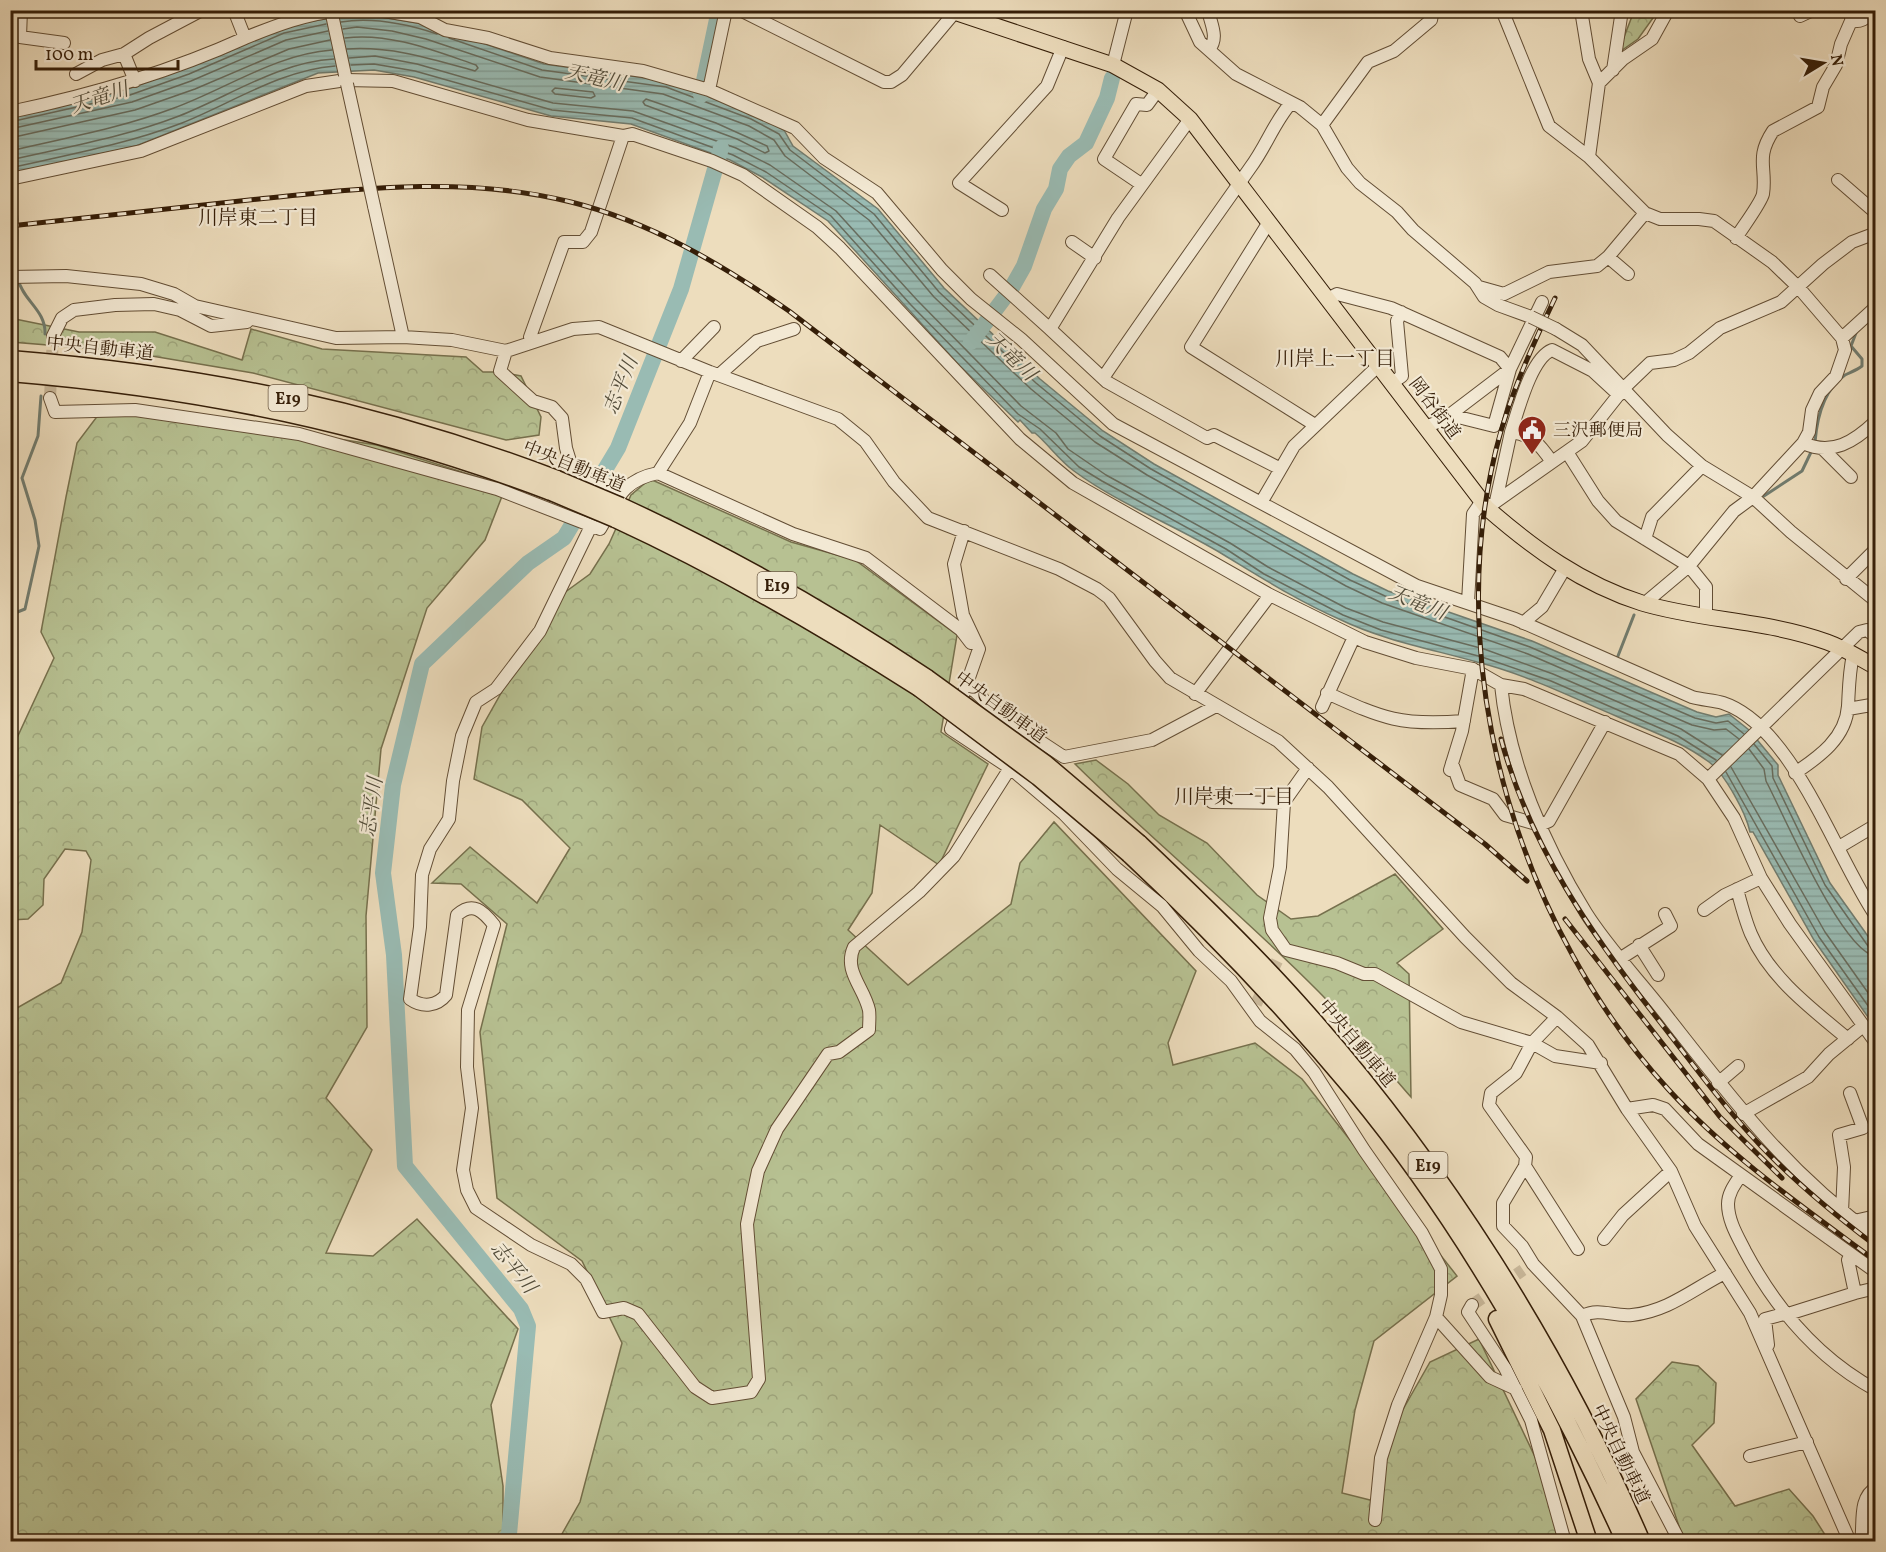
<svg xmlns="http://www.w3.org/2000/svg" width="1886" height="1552" font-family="Vollkorn,'Noto Serif JP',serif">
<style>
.forest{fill:url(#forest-crowns);stroke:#76704d;stroke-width:1.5}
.water{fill:url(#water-rules);stroke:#717c6f;stroke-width:1.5}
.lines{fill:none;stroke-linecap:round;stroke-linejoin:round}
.shore{stroke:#676c5e;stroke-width:1.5}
.stream{stroke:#717c6f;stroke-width:3}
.river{stroke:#99bbb3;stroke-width:16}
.minor-tunnel{stroke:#c8b799;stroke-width:12;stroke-dasharray:12 6;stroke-linecap:butt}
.minor-casing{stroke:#634e35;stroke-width:14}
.major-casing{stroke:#351e08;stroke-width:17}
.highway-casing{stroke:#351e08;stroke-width:19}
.minor{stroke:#f3e9d4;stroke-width:12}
.major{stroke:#edddbd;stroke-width:15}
.highway{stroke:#edddbd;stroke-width:16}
.rail-casing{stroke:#351e08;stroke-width:5}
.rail{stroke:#f3e9d4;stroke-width:3;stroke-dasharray:9;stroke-linecap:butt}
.minor-bridge-casing{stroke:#634e35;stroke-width:14;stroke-linecap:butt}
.highway-bridge-casing{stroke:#351e08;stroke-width:19;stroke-linecap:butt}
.minor-bridge{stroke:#f3e9d4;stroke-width:12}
.highway-bridge{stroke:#edddbd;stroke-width:16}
.labels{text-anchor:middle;stroke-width:4.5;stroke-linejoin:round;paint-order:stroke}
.shield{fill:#f3e9d4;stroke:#6e5b45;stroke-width:1.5}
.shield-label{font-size:16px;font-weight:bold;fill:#351e08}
.street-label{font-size:18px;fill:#351e08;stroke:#f3e9d4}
.poi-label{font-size:18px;fill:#351e08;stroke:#f3e9d4;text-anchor:start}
.water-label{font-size:20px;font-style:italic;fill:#534d3b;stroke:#f3e9d4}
.neighbourhood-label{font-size:20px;fill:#351e08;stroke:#f3e9d4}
</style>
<defs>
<pattern id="forest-crowns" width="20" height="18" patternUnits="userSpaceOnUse" patternTransform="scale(1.5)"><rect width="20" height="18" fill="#b7c192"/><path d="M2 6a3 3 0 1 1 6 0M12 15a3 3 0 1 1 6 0" fill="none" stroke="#9ea57c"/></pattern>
<pattern id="water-rules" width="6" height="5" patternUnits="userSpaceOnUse" patternTransform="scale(1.5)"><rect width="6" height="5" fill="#99bbb3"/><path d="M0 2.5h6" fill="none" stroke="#84a098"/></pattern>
</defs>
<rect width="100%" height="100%" fill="#edddbd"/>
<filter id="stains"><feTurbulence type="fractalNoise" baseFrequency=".00333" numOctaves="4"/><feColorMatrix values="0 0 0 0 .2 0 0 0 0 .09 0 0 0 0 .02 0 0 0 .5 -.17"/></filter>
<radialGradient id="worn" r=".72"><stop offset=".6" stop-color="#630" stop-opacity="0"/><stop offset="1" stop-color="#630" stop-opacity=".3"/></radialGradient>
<path class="forest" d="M1634 11H1658L1638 39 1618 53Z
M15 319 79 332H155L242 360 251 329 322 349 466 357 483 372H500L521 376 541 417 539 435 506 440 253 373 122 351 11 342V320Z
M105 406 148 409 377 445 506 486 485 540 427 608 381 749 366 916 367 1027 326 1098 372 1150 326 1253 373 1256 417 1219 518 1329 491 1405 503 1486V1541H11L10 1012 61 983 82 932 91 860 86 851 65 849 44 879 43 905 28 919 11 920 10 753 54 658 41 632 66 497 77 443Z
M650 479 791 542 855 560 957 635 941 732 988 764 939 865 880 825 872 893 848 930 908 985 1011 904 1020 863 1054 822 1196 971 1168 1043 1173 1065 1255 1043 1302 1079 1457 1276 1374 1341 1355 1410 1342 1493 1382 1503 1389 1434 1430 1362 1479 1339 1536 1459 1560 1541H558L580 1502 622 1343 582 1261 497 1198 480 1032 507 924 461 884 432 883 470 847 537 903 570 848 522 800 474 779 482 727 553 601 590 574 609 544 631 495Z
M1096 760 1128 784 1159 815 1207 843 1257 895 1291 919 1318 916 1395 874 1443 929 1397 963 1409 974 1411 1097C1380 1062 1351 1024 1318 991 1240 912 1154 842 1075 764Z
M1672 1362 1698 1366 1716 1383 1714 1423 1692 1445 1735 1506 1789 1489 1813 1516 1829 1541H1684L1636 1399Z"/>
<path class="water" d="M357 13 429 25 544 64 667 81 754 114 784 130 793 146 878 209 944 288 1040 379 1103 431 1154 464 1353 574 1388 591 1532 641 1697 712 1716 717 1729 714 1749 730 1778 765V775L1830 883 1875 946V1027L1814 940 1753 832H1750C1746 813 1725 774 1709 762 1681 741 1648 730 1616 716 1571 697 1525 674 1477 662 1431 649 1382 640 1339 619 1298 601 1262 578 1224 555 1175 525 1120 505 1074 471 1059 460 1049 445 1035 433H1032L1020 420 1018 422 960 366 828 221 762 177 730 160 631 124 551 116 414 77 374 70 318 73 136 146 11 174 10 116 128 89 186 68 281 27Z"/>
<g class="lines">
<path class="shore" d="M341 22C373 17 407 24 437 34
M343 29 357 27 392 31 426 39 540 77 663 94 749 126 774 140 785 156 869 220 934 297 1031 389 1095 442 1147 475 1346 586 1382 603 1528 654 1692 725 1714 730 1726 729 1739 739
M345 38C389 32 435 51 476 65L478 68 475 71C432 59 392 46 347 49
M449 38 542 70 666 87 751 119 779 134 790 150 874 214 939 292 1036 383 1100 436 1151 469 1350 580 1385 596 1530 647 1695 718 1716 723 1728 721 1744 734
M349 58 375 56 417 64 553 103 633 111 736 148 770 165 836 211 917 300 1021 406 1056 433 1068 449 1106 475 1230 543 1268 567 1346 608 1383 622 1484 649 1553 674 1681 729 1722 755
M351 65 374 64 415 71 552 110 632 118 733 155 766 172 831 216 911 305 1018 414 1040 429 1079 467 1102 481 1226 549 1264 574 1343 615 1381 630 1482 657 1551 681 1678 736 1716 760
M555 88 593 92 595 96 591 98 555 94 552 91Z
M646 99 716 123 767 146 769 151 765 153 737 139 645 105 643 102Z
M10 122 130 95 189 74 284 33 326 24
M10 129 132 102 191 81 286 40 328 31
M10 138 135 110 195 89 289 49 330 40
M10 151C66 138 121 128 174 108 226 89 276 54 332 50
M10 160C67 147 125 137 179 116 230 96 279 62 334 59
M10 168C68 155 127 144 182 123 232 103 281 70 335 66
M1754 744 1772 766 1773 778 1825 885 1868 946 1876 949
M1749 749 1764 769 1766 781C1782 811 1843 954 1876 956
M1731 767 1825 932 1876 1004
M1726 772 1819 937 1876 1017"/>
<path class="stream" d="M14 181 17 221
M16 273 17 230
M18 279C23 301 46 310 45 334
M1815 442C1817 418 1823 390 1845 375 1851 372 1857 370 1862 366V359L1851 346 1856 333
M1764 496 1802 471 1813 448
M10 615 25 609 39 546 35 520 22 478 38 436 41 396
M1616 661 1634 615"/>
<path class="river" d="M701 95 719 10
M971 342 1011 289 1024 266 1044 209 1056 189 1060 169 1069 156 1086 143 1107 98 1112 78
M504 1542 509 1534 528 1326 521 1309 405 1166 394 955 383 873 393 785 422 664 528 563 564 538 618 448 681 289 721 148"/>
<path class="minor-tunnel" d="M50 398 53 336
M1256 1004 1279 957
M1472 1305 1523 1270"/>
<g class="minor-casing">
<path id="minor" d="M21 10 20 37 64 43
M234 10 245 38C277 25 306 14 341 10
M378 10 420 17 445 30 488 38 550 58 643 71 709 90 795 128 824 158 877 193 942 270 971 299 1021 339 1113 424 1417 586 1515 619 1692 697C1702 700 1714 700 1723 703 1793 726 1836 858 1876 916
M740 10 884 82H891L902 75 955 12
M1185 10 1200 42 1236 74 1300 107 1322 125 1347 168 1360 183 1397 212 1413 230 1475 283 1484 297 1498 305 1531 317
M1208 10C1211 25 1219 37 1209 50
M1502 10 1549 126 1589 157
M1581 10 1589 59 1599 83 1589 157 1645 213 1660 219H1699L1714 221 1772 262 1799 288 1842 338 1845 350 1836 376 1820 393 1812 410 1809 432 1803 443 1753 497 1734 511 1689 566 1645 603
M1800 16 1813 10
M1851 21C1861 22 1866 20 1870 10
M1113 65 1127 10
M1613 70 1622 10
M76 74 102 60 124 54
M135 81 124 54 149 38 202 10
M1599 83 1623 59 1652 39 1668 10
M709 90 726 10
M10 112C92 95 170 72 245 38
M1190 119 1118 218 1050 329 1107 382 1207 438 1214 435 1279 468
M1322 125 1368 62 1394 51 1431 20 1433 10
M10 179 141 151 306 86 346 80 393 81 528 120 623 136 632 134 712 161 743 175 817 227 840 248 1020 439 1073 483 1270 595 1365 642 1416 658 1473 669 1501 685 1524 689 1679 754 1708 779 1734 818 1761 878 1790 924 1876 1043
M1838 180 1876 213
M1141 184 1104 159 1136 104 1147 105 1158 90
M374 206 403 337
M1002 210 959 183 1047 86 1063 47
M1269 222 1191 347 1315 425
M1736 238C1742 228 1761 203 1763 194 1767 168 1755 158 1773 131L1818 107 1823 87 1836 65 1841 44 1851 21 1852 10
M1072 242 1095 258
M1628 274 1608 257 1645 213
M990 275 1050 329
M10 277 66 276 141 284 174 294 195 306 336 338 403 337 452 340 506 351 573 329 599 327 710 372 838 419 865 441 894 482 928 518 1059 569 1097 589 1109 598 1155 661 1170 678 1278 741 1328 787 1465 937 1511 983 1557 1017 1588 1045 1627 1109 1671 1171 1695 1226 1750 1313 1850 1542
M1479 287 1504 294 1549 272 1597 266 1608 257
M1327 299 1337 294 1391 308 1500 357 1510 369 1443 420 1425 427
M1556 329 1582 345 1667 435 1702 466 1753 497 1791 532 1876 601
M53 336 62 318 74 310 115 305 154 304 180 310 211 326 247 322
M1842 338 1876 307
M532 342 530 337 564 242H583L591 232 623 136
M506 351 500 371 533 401 552 407 562 418 566 448 574 474 567 491
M681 361 714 327
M719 375 757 341 794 329
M1103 378C1151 307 1201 238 1250 168 1266 147 1274 122 1291 103
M1392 383 1402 376 1397 321 1401 312
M50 398 55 412 135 410 299 434 497 489 600 529C617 500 622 480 658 473L793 534 866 558 961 630 971 643
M1450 415 1494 426 1510 369 1542 302
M1511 432C1518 411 1531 358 1552 350L1593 371 1619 395
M1803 443C1832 456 1854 442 1876 421
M1823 449 1851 477
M1567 452 1598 501 1616 521 1689 566 1706 587V617
M658 473 690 423 710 372
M574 474 622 491
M1262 501 1294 446 1378 366
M1496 501 1511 432C1533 435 1540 445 1552 462
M1487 508 1582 441 1624 388 1650 363 1674 360 1689 353 1720 328 1781 302 1823 264 1852 242 1876 233
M591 526 540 631 496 689 476 702 462 736 453 781 449 819 430 849 422 875 420 927 410 999C423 1008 437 1006 446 995L457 915C473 901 483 911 494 925L468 1010 467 1067 472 1108 463 1170 467 1190 476 1208 531 1245 571 1264 586 1279 603 1312 624 1308 638 1314 695 1387 712 1398 751 1392 759 1379 747 1224 758 1171 777 1129 828 1054 839 1052 869 1030C869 1024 870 1016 869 1010 864 987 843 971 854 947L919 892 954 856 1010 768
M964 531 954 564 963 615 979 649 951 729 1010 768 1064 814 1117 869 1162 906 1199 951 1231 981 1260 1021 1295 1049 1314 1072 1364 1150 1422 1233 1441 1269V1295L1436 1317 1398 1405 1381 1458 1375 1520
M1645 539 1652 517 1702 466
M1846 579 1876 549
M1468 602 1473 514 1482 501
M1523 623 1542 607 1565 568
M967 684 1000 715 1064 757 1152 740 1216 706
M1501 685C1509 764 1544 845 1586 913 1610 951 1643 984 1670 1020 1736 1104 1788 1173 1876 1237
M1327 693C1384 719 1401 726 1464 721
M1195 694 1270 595
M1322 707 1354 637
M1848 709 1871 705 1876 713
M1452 763 1460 785 1493 799 1505 815 1540 825 1549 821 1605 722
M1308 768 1284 802 1280 867 1270 918 1272 930 1286 950 1337 963 1364 974H1375L1461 1022 1532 1043 1555 1056 1601 1063
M1450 770 1462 731 1473 669
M1795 773C1819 757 1846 738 1848 706 1849 688 1849 673 1853 655
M1708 779 1859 632 1867 630 1876 637
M1212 802 1284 803
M1839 847 1876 825
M1737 889C1741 904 1745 920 1751 934 1770 978 1812 1009 1848 1039
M1704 910 1725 895 1761 878
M1639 945 1658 975
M1621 958 1671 926 1665 914
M1557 1017 1532 1043 1516 1073 1491 1093 1489 1105 1526 1157 1525 1166 1578 1249
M1718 1083 1738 1066
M1627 1109 1653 1105 1665 1109 1698 1144 1876 1272
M1743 1114 1808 1077 1829 1054 1863 1026
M1525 1166 1503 1203V1226L1522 1246 1533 1264 1582 1316 1624 1417 1633 1452 1680 1542
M1741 1175C1735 1184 1728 1193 1728 1204 1728 1221 1738 1237 1745 1251 1776 1309 1817 1358 1876 1390
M1842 1212 1844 1167 1839 1135 1863 1128 1850 1093
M1854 1221 1876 1216
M1604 1239 1623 1215 1671 1171
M1851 1254 1848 1260 1855 1293 1876 1288
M1472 1305 1468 1312 1505 1368 1531 1420 1565 1542
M1785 1315 1855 1293
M1582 1316C1600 1307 1613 1317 1632 1315 1669 1311 1693 1289 1725 1273
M1436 1317 1490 1377 1516 1389
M1768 1345 1765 1319 1784 1314
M1750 1456 1807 1442
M1861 1542C1864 1525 1858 1497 1876 1488"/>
</g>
<g class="major-casing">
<path id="major" d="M948 10 1113 65 1158 90 1190 119 1487 508C1534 549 1582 584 1642 603 1702 621 1767 620 1827 642 1844 648 1859 658 1876 667"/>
</g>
<g class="highway-casing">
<path id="highway" d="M10 359C206 375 373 409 557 479
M10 373C202 389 371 424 551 492
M621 506C727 555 829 612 927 678
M615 519C721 568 820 625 919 688
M1139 843C1194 895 1249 948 1299 1004 1440 1162 1558 1347 1642 1542
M1129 854C1209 929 1284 1007 1354 1091 1464 1224 1554 1385 1625 1542
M1497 1319 1552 1430 1589 1542"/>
</g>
<use href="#minor" class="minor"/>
<use href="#major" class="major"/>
<use href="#highway" class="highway"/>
<g class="rail-casing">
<path id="rail" d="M10 226C93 217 176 208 259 199 364 188 467 176 571 202 651 222 721 264 789 311L1485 844 1527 881
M1555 298C1528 355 1503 410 1491 472 1447 684 1522 930 1668 1089 1729 1156 1803 1207 1876 1261
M1501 739C1530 847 1592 935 1660 1022 1692 1063 1724 1107 1760 1145 1795 1182 1835 1215 1876 1246
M1565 919 1720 1117 1782 1178"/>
</g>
<use href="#rail" class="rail"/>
<g class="minor-bridge-casing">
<path id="minor-bridge" d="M331 10 345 75
M347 84 374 206
M1531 317 1556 329"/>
</g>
<g class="highway-bridge-casing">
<path id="highway-bridge" d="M557 479 621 506
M551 492 615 519
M927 678 1046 764 1139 843
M919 688 1038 777 1129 854"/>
</g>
<use href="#minor-bridge" class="minor-bridge"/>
<use href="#highway-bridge" class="highway-bridge"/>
</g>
<defs>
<g id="civic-pin" transform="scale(1.5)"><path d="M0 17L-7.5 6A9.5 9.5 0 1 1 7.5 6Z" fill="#8f2418" stroke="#f3e9d4"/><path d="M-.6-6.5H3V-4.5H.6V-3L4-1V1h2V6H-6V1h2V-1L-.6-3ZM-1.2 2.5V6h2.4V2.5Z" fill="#fff"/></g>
</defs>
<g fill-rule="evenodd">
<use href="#civic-pin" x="1532" y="430"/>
</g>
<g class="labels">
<g class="shield">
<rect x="268.5" y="385" width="39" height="26" rx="4.5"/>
<rect x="757.5" y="572" width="39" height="26" rx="4.5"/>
<rect x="1408.5" y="1152" width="39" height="26" rx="4.5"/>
</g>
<g class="shield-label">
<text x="288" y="404">E19</text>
<text x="777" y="591">E19</text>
<text x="1428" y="1171">E19</text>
</g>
<g class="street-label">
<text transform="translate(100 348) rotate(6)" y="6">中央自動車道</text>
<text transform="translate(1435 408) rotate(53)" y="6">岡谷街道</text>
<text transform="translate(574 466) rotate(22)" y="6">中央自動車道</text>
<text transform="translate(1001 707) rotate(36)" y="6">中央自動車道</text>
<text transform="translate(1357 1043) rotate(50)" y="6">中央自動車道</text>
<text transform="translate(1621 1454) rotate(64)" y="6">中央自動車道</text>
</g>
<g class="poi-label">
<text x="1553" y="436">三沢郵便局</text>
</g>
<g class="water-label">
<text transform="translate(595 77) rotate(13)" y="7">天竜川</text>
<text transform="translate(99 97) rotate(-18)" y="7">天竜川</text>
<text transform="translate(1012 356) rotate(44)" y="7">天竜川</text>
<text transform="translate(620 385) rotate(-68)" y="7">志平川</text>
<text transform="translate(1418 602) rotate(22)" y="7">天竜川</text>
<text transform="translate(371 807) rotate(-82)" y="7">志平川</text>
<text transform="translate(514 1267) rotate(51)" y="7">志平川</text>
</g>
<g class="neighbourhood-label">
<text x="258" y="224">川岸東二丁目</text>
<text x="1335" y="365">川岸上一丁目</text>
<text x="1234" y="803">川岸東一丁目</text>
</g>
</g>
<rect width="1886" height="1552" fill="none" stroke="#edddbd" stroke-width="36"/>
<rect x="12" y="12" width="1862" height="1528" fill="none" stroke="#351e08" stroke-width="3"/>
<rect x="18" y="18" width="1850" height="1516" fill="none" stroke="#351e08" stroke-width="1.5"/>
<g transform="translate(1823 63) rotate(79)" stroke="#f3e9d4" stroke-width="4.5" paint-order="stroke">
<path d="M0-4.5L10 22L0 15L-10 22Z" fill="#351e08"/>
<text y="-9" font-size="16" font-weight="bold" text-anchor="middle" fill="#351e08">N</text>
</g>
<path d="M36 60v9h142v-9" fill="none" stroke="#351e08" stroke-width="3"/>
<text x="45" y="60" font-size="18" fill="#351e08" stroke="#f3e9d4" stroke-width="4.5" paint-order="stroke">100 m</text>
<rect width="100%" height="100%" filter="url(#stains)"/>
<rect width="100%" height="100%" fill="url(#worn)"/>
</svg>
